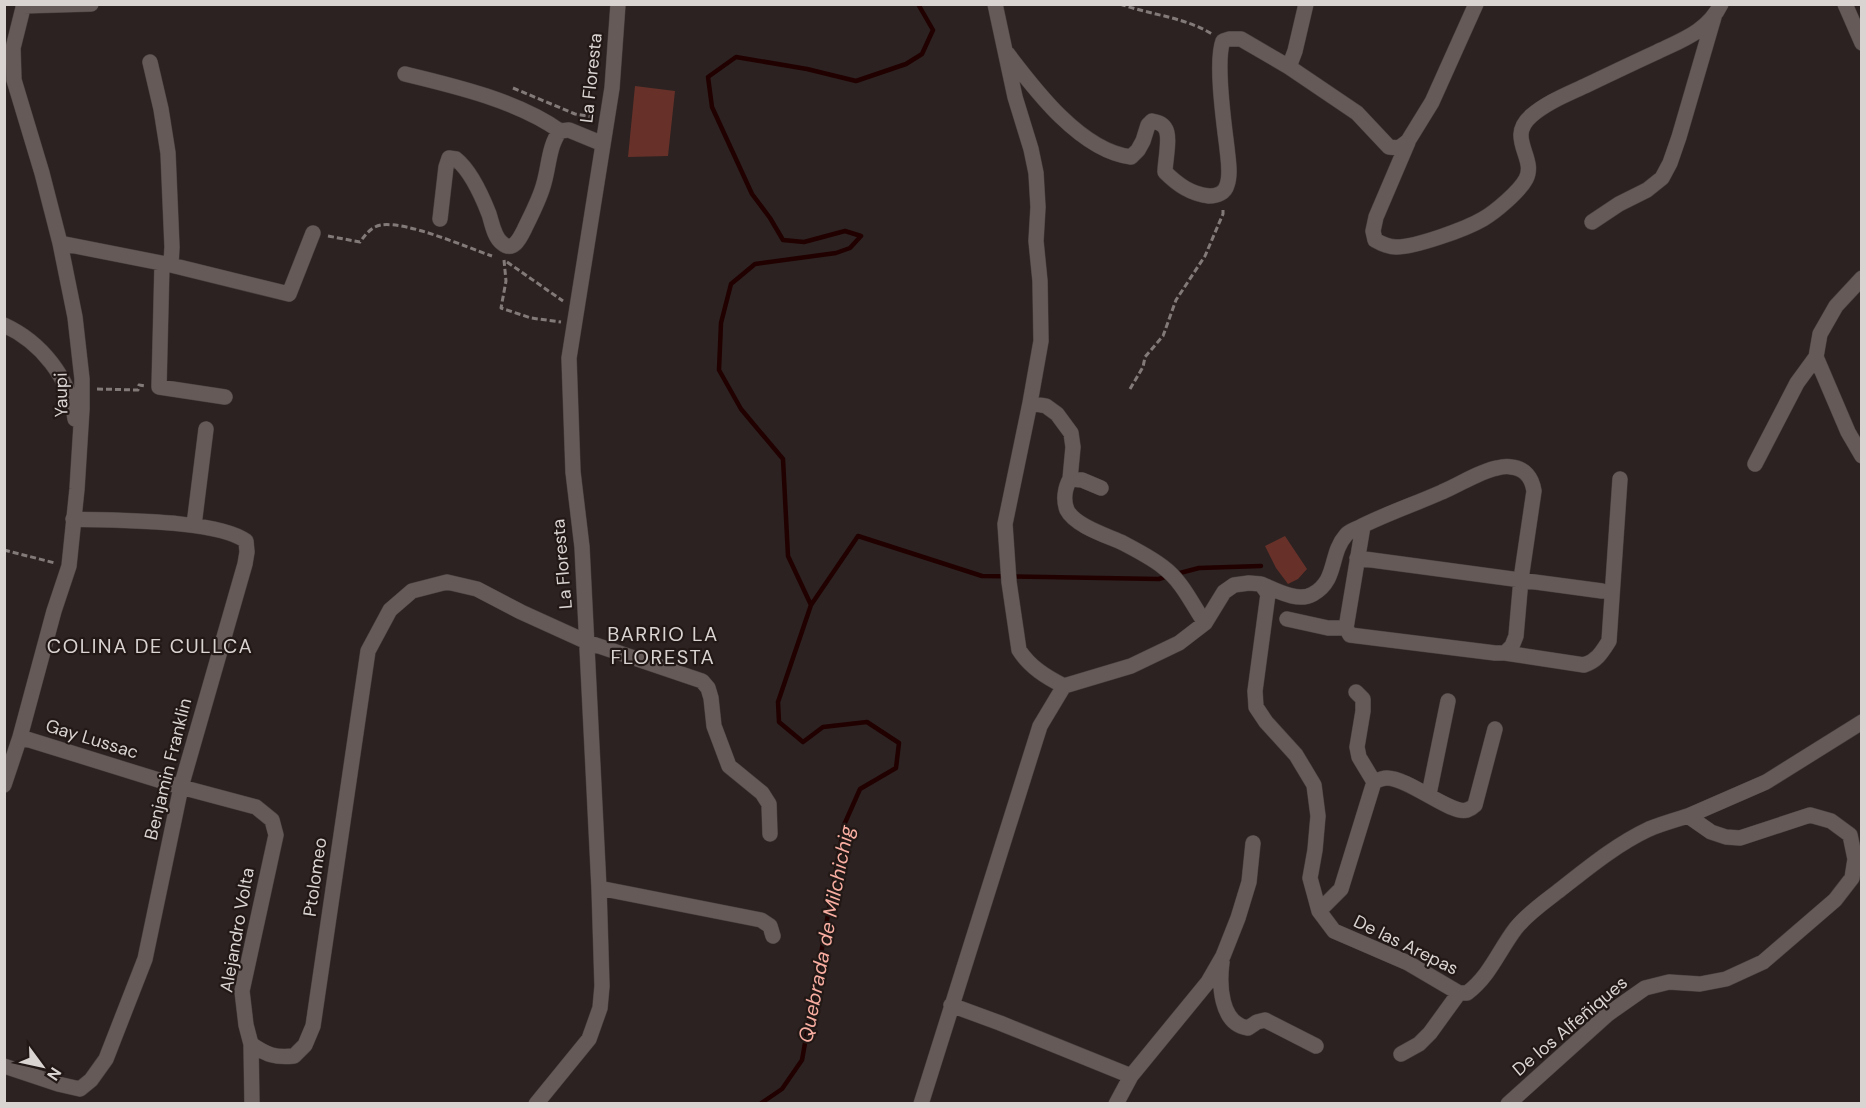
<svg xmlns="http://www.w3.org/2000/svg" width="1866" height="1108" font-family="'DM Sans',sans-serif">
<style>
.green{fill:#673129}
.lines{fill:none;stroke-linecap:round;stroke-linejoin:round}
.stream{stroke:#210000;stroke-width:4.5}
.minor-casing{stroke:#47403e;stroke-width:16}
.path{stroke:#827a79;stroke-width:3;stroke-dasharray:6 3;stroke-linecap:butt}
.minor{stroke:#655a58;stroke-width:15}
.labels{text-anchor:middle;stroke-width:4.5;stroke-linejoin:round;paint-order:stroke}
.street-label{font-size:18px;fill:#d9d3d2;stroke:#221917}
.neighbourhood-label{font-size:20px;letter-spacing:1.5px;fill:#d9d3d2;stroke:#221917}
.water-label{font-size:20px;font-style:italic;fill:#f9aea1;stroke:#221917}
</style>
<rect width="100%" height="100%" fill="#2c2221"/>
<path class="green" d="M635 86 675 91 668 156 628 157Z
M1285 536 1307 569 1298 579 1288 584 1276 568 1265 546Z"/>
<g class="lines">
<path class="stream" d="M1176 574 1199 568 1261 566
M811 605 788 556 783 459 741 409 719 370 721 323 731 284 755 264 836 253 850 248 861 236 845 231 804 242 783 240 770 218 752 194 712 107 708 77 736 57 807 69 856 81 906 64 922 54 933 30 918 4
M760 1104 782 1089 802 1060 844 825 860 789 896 768 899 743 867 722 823 727 803 742 779 722 778 702 811 605 858 536 982 576 1159 579 1168 576"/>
<g class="minor-casing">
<path id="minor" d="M995 4 1015 97 1031 149 1036 173 1038 207 1036 241 1040 281 1041 341 1030 403 1005 524 1009 582 1019 650C1030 667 1046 677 1064 686
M1845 4 1862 43
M23 6 91 4
M1007 53C1035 90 1081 151 1131 157L1138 150 1143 141 1148 125 1152 121C1157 122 1162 123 1165 128 1171 136 1165 161 1165 172 1178 185 1191 194 1209 196 1217 196 1225 193 1227 185 1231 174 1228 159 1227 148 1224 124 1215 61 1223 41L1229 39H1241L1289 67 1357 113 1389 147 1399 148 1408 141 1432 102 1476 4
M150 62 161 109 168 153 172 247 171 265
M1289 67 1295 51 1306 4
M405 74C455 86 518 101 560 131
M1408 142 1376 217 1373 231 1375 240C1382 244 1388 247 1396 247 1416 247 1466 229 1483 219 1495 212 1519 192 1526 179 1537 158 1506 138 1531 116 1547 102 1568 94 1587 85 1610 74 1633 63 1657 52 1682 40 1708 31 1721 4
M440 219 446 167 449 158 456 159C471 171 482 196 489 214 492 223 494 237 502 243 513 253 520 238 524 230 531 215 540 199 544 183 549 166 549 145 560 131L569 130 603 144
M1592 222 1619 204 1647 190 1662 178 1670 163 1679 137 1714 17
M60 243 171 265 289 294 313 233
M162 264 159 387 225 397
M1862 278 1836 306 1820 334 1816 357 1848 432 1862 456
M4 325C41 342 70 378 75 419
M1030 403 1046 406 1057 414 1071 433 1073 447 1070 479
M1755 464 1797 383 1816 357
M1101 488 1082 480 1070 479C1065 488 1063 500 1067 510 1075 526 1108 536 1123 543 1136 550 1152 558 1163 567 1182 581 1192 604 1205 623
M194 525 206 429
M1357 558 1602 591
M1261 584C1276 590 1298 603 1313 594 1338 580 1329 554 1346 535 1349 531 1357 529 1362 526 1388 513 1415 504 1442 492 1459 485 1480 471 1497 468 1501 467 1507 466 1511 467 1525 468 1532 478 1534 491L1521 579 1516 636 1512 646 1505 653H1495L1350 635 1346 628 1363 526
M1287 619 1328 628H1346
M1505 653 1584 665C1597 661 1602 652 1609 641L1620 479
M1356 692 1363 699V711L1357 747 1359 757 1374 782
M20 737 181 787 256 807 272 820 276 835 242 991 246 1025 251 1044 252 1104
M4 785 20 737 54 611 69 566 77 489 82 409V379L75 317 60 243 42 173 14 80 13 48 24 4
M1429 794 1448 701
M599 888 761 920 770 926 773 936
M1319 911 1341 889 1374 782C1378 780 1383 778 1387 778 1409 778 1451 815 1467 810 1470 809 1473 807 1475 805L1495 729
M1222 962C1219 984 1220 1024 1248 1028L1257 1022 1265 1020 1316 1046
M951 1005 1000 1023 1131 1076
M251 1044C267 1055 275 1058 294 1056L305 1045 313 1026 368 651 390 610 412 591 447 582 477 589 521 612 587 642 702 681 708 688 711 698 714 726 729 766 762 793 769 804 770 834
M1401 1054 1419 1044 1430 1033 1459 993
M4 1066 58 1084 80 1089 91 1080 106 1059 145 959 181 787 245 564 247 552 246 541C216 519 113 521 73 519
M536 1104 589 1039 600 1008 602 986 599 888 582 547 573 472 569 358 612 88 618 4
M921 1104 1040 726 1064 686 1131 666 1179 643 1205 623 1224 592 1234 585 1249 583 1261 584 1268 594 1255 691 1256 707 1266 722 1296 755 1314 785 1318 816 1315 850 1310 878 1319 911 1334 931 1408 963 1459 993H1467C1490 976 1499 950 1516 928 1529 912 1546 901 1561 889 1589 867 1617 844 1649 829 1661 824 1675 820 1688 816
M1116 1104 1131 1076 1208 982 1223 956 1238 918 1249 882 1253 843
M1508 1104 1608 1014 1645 988 1669 982 1700 984 1726 979 1763 962 1835 900 1852 878 1855 859 1850 835 1831 821 1810 815 1740 838 1726 837 1711 832 1688 816 1766 782 1862 722"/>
</g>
<path class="path" d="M1120 4C1151 15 1184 17 1212 34
M513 88 575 114 593 117
M328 236 360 242C366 234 371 227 381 225 407 221 466 247 492 256
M504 260 506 281 501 308 531 318 561 322
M507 262 563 301
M97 389 138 390 139 385 146 386
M1130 389 1143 367 1145 357 1163 336 1176 300 1205 256 1223 214V207
M4 550 55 563"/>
<use href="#minor" class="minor"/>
</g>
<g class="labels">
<g class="street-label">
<text transform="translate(591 78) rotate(-84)" y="6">La Floresta</text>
<text transform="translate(61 395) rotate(-91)" y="6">Yaupi</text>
<text transform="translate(562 564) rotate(-95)" y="6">La Floresta</text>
<text transform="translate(92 739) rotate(17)" y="6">Gay Lussac</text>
<text transform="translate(168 769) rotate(-76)" y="6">Benjamin Franklin</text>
<text transform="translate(315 877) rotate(-82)" y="6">Ptolomeo</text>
<text transform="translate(237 930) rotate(-80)" y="6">Alejandro Volta</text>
<text transform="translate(1406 945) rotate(26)" y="6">De las Arepas</text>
<text transform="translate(1570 1026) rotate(-40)" y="6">De los Alfeñiques</text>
</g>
<g class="neighbourhood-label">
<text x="663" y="641">BARRIO LA<tspan x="663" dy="23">FLORESTA</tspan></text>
<text x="150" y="653">COLINA DE CULLCA</text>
</g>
<g class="water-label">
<text transform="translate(826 934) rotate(-79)" y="7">Quebrada de Milchichig</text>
</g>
</g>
<rect width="1866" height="1108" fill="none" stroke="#d9d3d2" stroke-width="12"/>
<g transform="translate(42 1066) rotate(123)" stroke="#221917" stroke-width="4.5" paint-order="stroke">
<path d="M0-4.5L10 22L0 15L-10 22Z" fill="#d9d3d2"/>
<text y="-9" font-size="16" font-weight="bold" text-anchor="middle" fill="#d9d3d2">N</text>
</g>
</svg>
